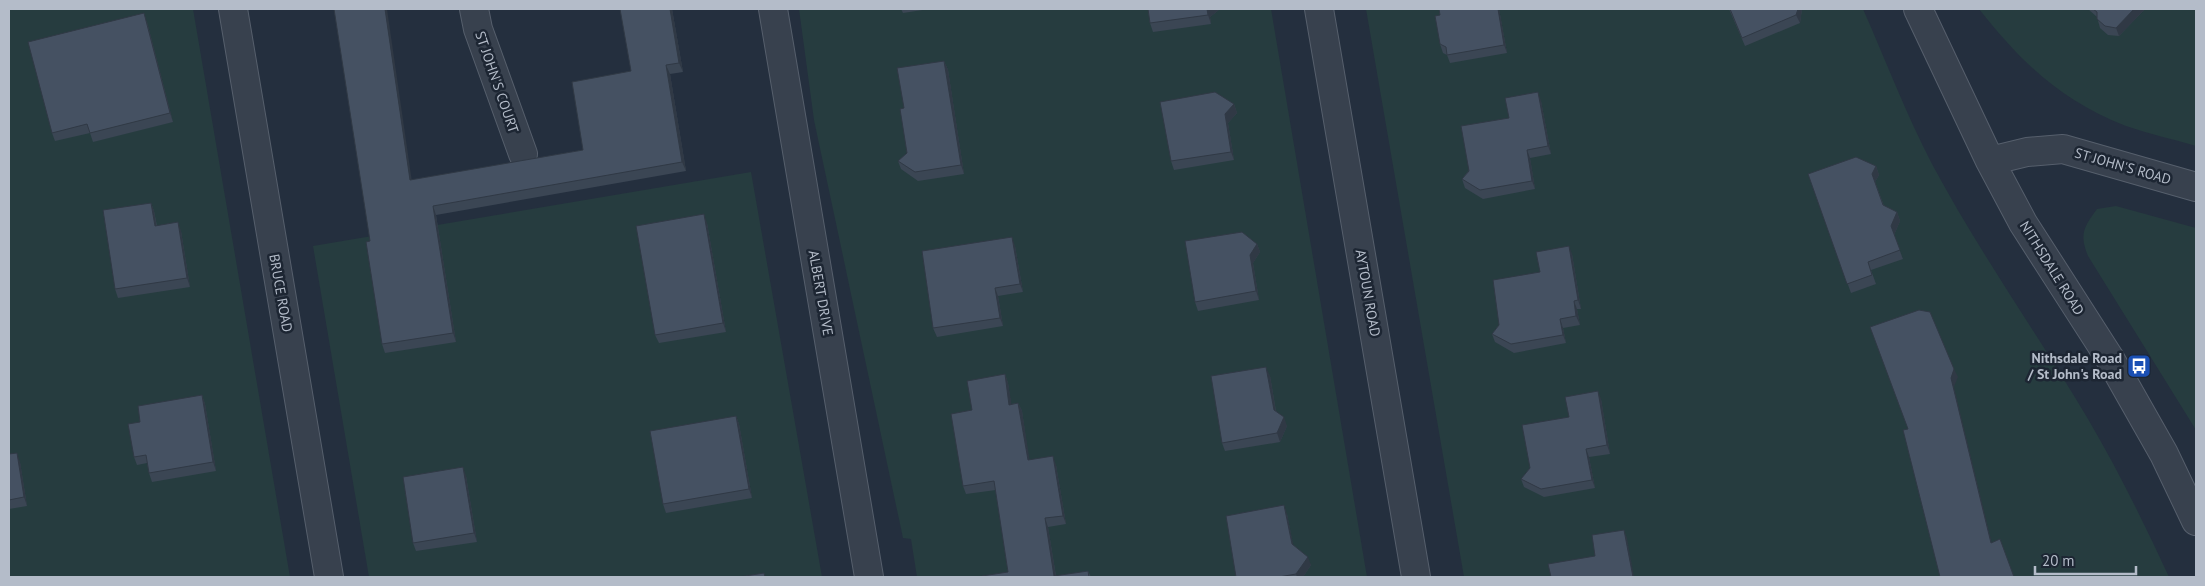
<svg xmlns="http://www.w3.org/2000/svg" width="2205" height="586" font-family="'PT Sans',sans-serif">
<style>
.green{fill:#263c3f}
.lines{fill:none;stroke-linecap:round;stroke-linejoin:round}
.minor-casing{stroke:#565f6c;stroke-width:30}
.minor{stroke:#38414e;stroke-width:28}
.wall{fill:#3b4654}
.shaded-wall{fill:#303945}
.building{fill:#455162;stroke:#303945}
.labels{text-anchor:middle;stroke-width:5;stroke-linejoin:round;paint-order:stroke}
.street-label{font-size:14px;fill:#b4bcc9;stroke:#1d2633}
.poi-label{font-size:14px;font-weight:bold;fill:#b4bcc9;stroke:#1d2633;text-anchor:end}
</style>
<rect width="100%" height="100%" fill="#242f3e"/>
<path class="green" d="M9 9H193L290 577H9Z
M799 9H1271L1367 577H917L911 539 903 538 814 120Z
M1366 9H1863C1886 61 1906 114 1932 164 1979 252 2037 333 2088 419 2118 470 2144 523 2169 577H1464Z
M1979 9H2196V146C2173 139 2149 134 2126 126 2061 101 2022 63 1979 9Z
M751 172 822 577H369L313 246Z
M2116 206 2196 228V430L2088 256C2079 234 2084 227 2097 209Z"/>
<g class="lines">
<g class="minor-casing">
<path id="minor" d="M233 9 329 577
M474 9 478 29 523 154
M773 9 869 577
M1319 9 1416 577
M1918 9 1990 161 2023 223 2109 357 2164 454 2196 521
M1990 161 2027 152 2063 149 2196 187"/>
</g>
<use href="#minor" class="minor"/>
</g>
<path class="wall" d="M672 9 683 72 670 74 686 171 436 215 456 342 385 353 382 344 370 241 412 180 583 150 631 71Z
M901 9H929L903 13Z
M1148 9H1220L1210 17 1211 24 1153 32 1150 23Z
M1439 9H1499L1507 53 1450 63 1447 55 1443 53 1440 44V15Z
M1729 9H1802L1800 23 1745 46Z
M2088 9H2145L2119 36 2108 35 2100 28 2097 17Z
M147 22 173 122 93 142 90 133 55 141 52 133Z
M944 61 948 70 964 174 918 181 901 169 898 161 907 153 904 108Z
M1541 101 1551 154 1530 158 1535 189 1483 199 1465 188 1462 179 1509 118Z
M1234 104 1237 113 1228 123 1234 160 1174 170 1171 161Z
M1876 166 1879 175 1875 182 1884 206 1897 212 1900 221 1894 235 1903 259 1871 270 1876 284 1851 293 1808 174Z
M151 203 154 211 157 226 181 231 190 287 118 298 115 289Z
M707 223 726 332 659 343 655 335Z
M1257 244 1260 252 1253 263 1259 300 1198 311 1195 302Z
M1015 246 1023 292 998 296 1003 326 937 337 933 328Z
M1572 254 1581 309H1577L1580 325 1563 328 1566 343 1514 353 1495 342 1492 334 1540 272Z
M1005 374 1008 383 1011 404 1018 403 1022 411 1029 460 1056 465 1066 524 1048 527 1056 576 1088 571 1091 577H983L1008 572 996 490 966 494 963 486 972 410Z
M1270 376 1276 411 1287 426 1280 442 1225 451 1222 443Z
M202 395 205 404 216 471 152 482 149 473 147 463 137 465 134 457 140 422Z
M1601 399 1610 454 1589 457 1595 488 1544 497 1524 487 1521 479 1530 468 1569 417Z
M736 416 739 424 752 498 666 513 663 504Z
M9 454 20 462 27 506 9 509Z
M466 476 477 542 416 551 413 543Z
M1287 514 1293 546 1311 565 1303 577H1236Z"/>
<path class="shaded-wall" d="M385 9H387L413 189 410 180Z
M670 9H672L683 72 679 63Z
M1207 9H1220L1210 17 1211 24 1208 15Z
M1498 9H1499L1507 53 1504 45Z
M1798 9H1802L1800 23 1796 15Z
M2134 9H2145L2119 36 2116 28Z
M144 13 147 22 173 122 170 113Z
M944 61 948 70 964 174 961 165Z
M666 65 670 74 686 171 682 162Z
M1538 92 1541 101 1551 154 1548 146Z
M1234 104 1237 113 1228 123 1234 160 1231 152 1225 114Z
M1527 150 1530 158 1535 189 1532 181Z
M1876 166 1879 175 1875 182 1872 174Z
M151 203 154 211 158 235 155 226Z
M433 206 436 215 456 342 453 333Z
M1897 212 1900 221 1894 235 1903 259 1891 226Z
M704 214 707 223 726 332 723 323Z
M178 222 181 231 190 287 187 278Z
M1012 237 1015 246 1023 292 1020 284Z
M1257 244 1260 252 1253 263 1259 300 1256 291 1250 255Z
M1569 246 1572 254 1581 309 1578 300Z
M995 288 998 296 1003 326 1000 318Z
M1574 301 1577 309 1580 325 1576 316Z
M1560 319 1563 328 1566 343 1563 335Z
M1266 367 1270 376 1277 418 1274 410Z
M1954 369 1958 377 1954 387 1994 552 1991 543 1951 378Z
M1005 374 1008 383 1013 413 1009 405Z
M1598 391 1601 399 1610 454 1607 445Z
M202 395 205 404 216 471 213 462Z
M1018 403 1022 411 1031 469 1028 460Z
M736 416 739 424 752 498 749 489Z
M1284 417 1287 426 1280 442 1277 433Z
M1586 449 1589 457 1595 488 1592 480Z
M17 453 20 462 27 506 24 497Z
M1053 456 1056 465 1066 524 1063 516Z
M463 467 466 476 477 542 474 533Z
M1284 505 1287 514 1295 553 1292 544Z
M1045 518 1048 527 1056 577H1054Z
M1624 530 1627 538 1634 577H1633Z
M1308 557 1311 565 1303 577H1297L1296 574Z"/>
<path class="building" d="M334 9H385L410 180 583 150 572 82 631 71 620 9H670L679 63 666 65 682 162 433 206 453 333 382 344 366 242 370 241Z
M1148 9H1207L1208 15 1150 23Z
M1439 9H1498L1504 45 1447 55 1446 47 1440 44 1435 16 1440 15Z
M1730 9H1798L1796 15 1742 38Z
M2093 9H2134L2116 28 2105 26 2097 19V12Z
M144 13 170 113 90 133 87 124 52 133 28 42Z
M944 61 961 165 915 172 898 161 907 153 900 109 904 108 897 68Z
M1215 92 1234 104 1225 114 1231 152 1171 161 1160 102Z
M1538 92 1548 146 1527 150 1532 181 1480 190 1462 179 1469 171 1461 126 1509 118 1505 98Z
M1856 157 1876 166 1872 174 1883 205 1897 212 1891 226 1900 250 1868 262 1872 275 1847 284 1808 174Z
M151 203 155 226 178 222 187 278 115 289 103 210Z
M704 214 723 323 655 335 636 226Z
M1242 232 1257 244 1250 255 1256 291 1195 302 1185 241Z
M1012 237 1020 284 995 288 1000 318 933 328 922 251Z
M1569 246 1578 300 1574 301 1576 316 1560 319 1563 335 1511 344 1492 334 1499 325 1493 280 1540 272 1536 252Z
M1919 310 1930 312 1954 369 1951 378 1991 543 2000 539 2014 577H1940L1903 430 1908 429 1870 327Z
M1266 367 1274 410 1284 417 1277 433 1222 443 1211 376Z
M1005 374 1009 405 1018 403 1028 460 1053 456 1063 516 1045 518 1054 576 1088 571 1089 577H983L982 576 1008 572 994 481 963 486 951 414 972 410 967 381Z
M1598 391 1607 445 1586 449 1592 480 1541 489 1521 479 1530 468 1522 425 1569 417 1565 397Z
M202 395 213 462 149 473 146 455 134 457 128 424 140 422 138 406Z
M736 416 749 489 663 504 650 431Z
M17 453 24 497 9 500V454Z
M463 467 474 533 413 543 403 477Z
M1284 505 1292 544 1308 557 1296 574 1279 577H1236L1226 516Z
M1624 530 1633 577H1551L1548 564 1595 556 1592 535Z
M764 573 765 577H739Z"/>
<defs>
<g id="bus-square" transform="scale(1.25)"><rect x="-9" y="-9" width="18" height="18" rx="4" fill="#1a4fb4" stroke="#1d2633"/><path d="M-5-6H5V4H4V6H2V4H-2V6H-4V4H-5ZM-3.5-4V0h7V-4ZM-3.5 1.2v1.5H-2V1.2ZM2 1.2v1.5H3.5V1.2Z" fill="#fff"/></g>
</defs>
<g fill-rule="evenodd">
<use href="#bus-square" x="2139" y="366"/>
</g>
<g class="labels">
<g class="street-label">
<text transform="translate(497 82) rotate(71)" y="5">ST JOHN'S COURT</text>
<text transform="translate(2123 166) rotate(16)" y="5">ST JOHN'S ROAD</text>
<text transform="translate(2052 268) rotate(58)" y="5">NITHSDALE ROAD</text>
<text transform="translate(281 293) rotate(80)" y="5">BRUCE ROAD</text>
<text transform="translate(821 293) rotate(80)" y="5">ALBERT DRIVE</text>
<text transform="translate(1368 293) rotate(80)" y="5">AYTOUN ROAD</text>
</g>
<g class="poi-label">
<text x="2122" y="363">Nithsdale Road<tspan x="2122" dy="16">/ St John's Road</tspan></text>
</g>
</g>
<rect width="2205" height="586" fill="none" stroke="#b4bcc9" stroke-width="20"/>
<path d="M2035 566v8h101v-8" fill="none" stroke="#b4bcc9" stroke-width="2.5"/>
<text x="2042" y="566" font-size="15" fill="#b4bcc9" stroke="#1d2633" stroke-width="4" paint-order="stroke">20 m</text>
</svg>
